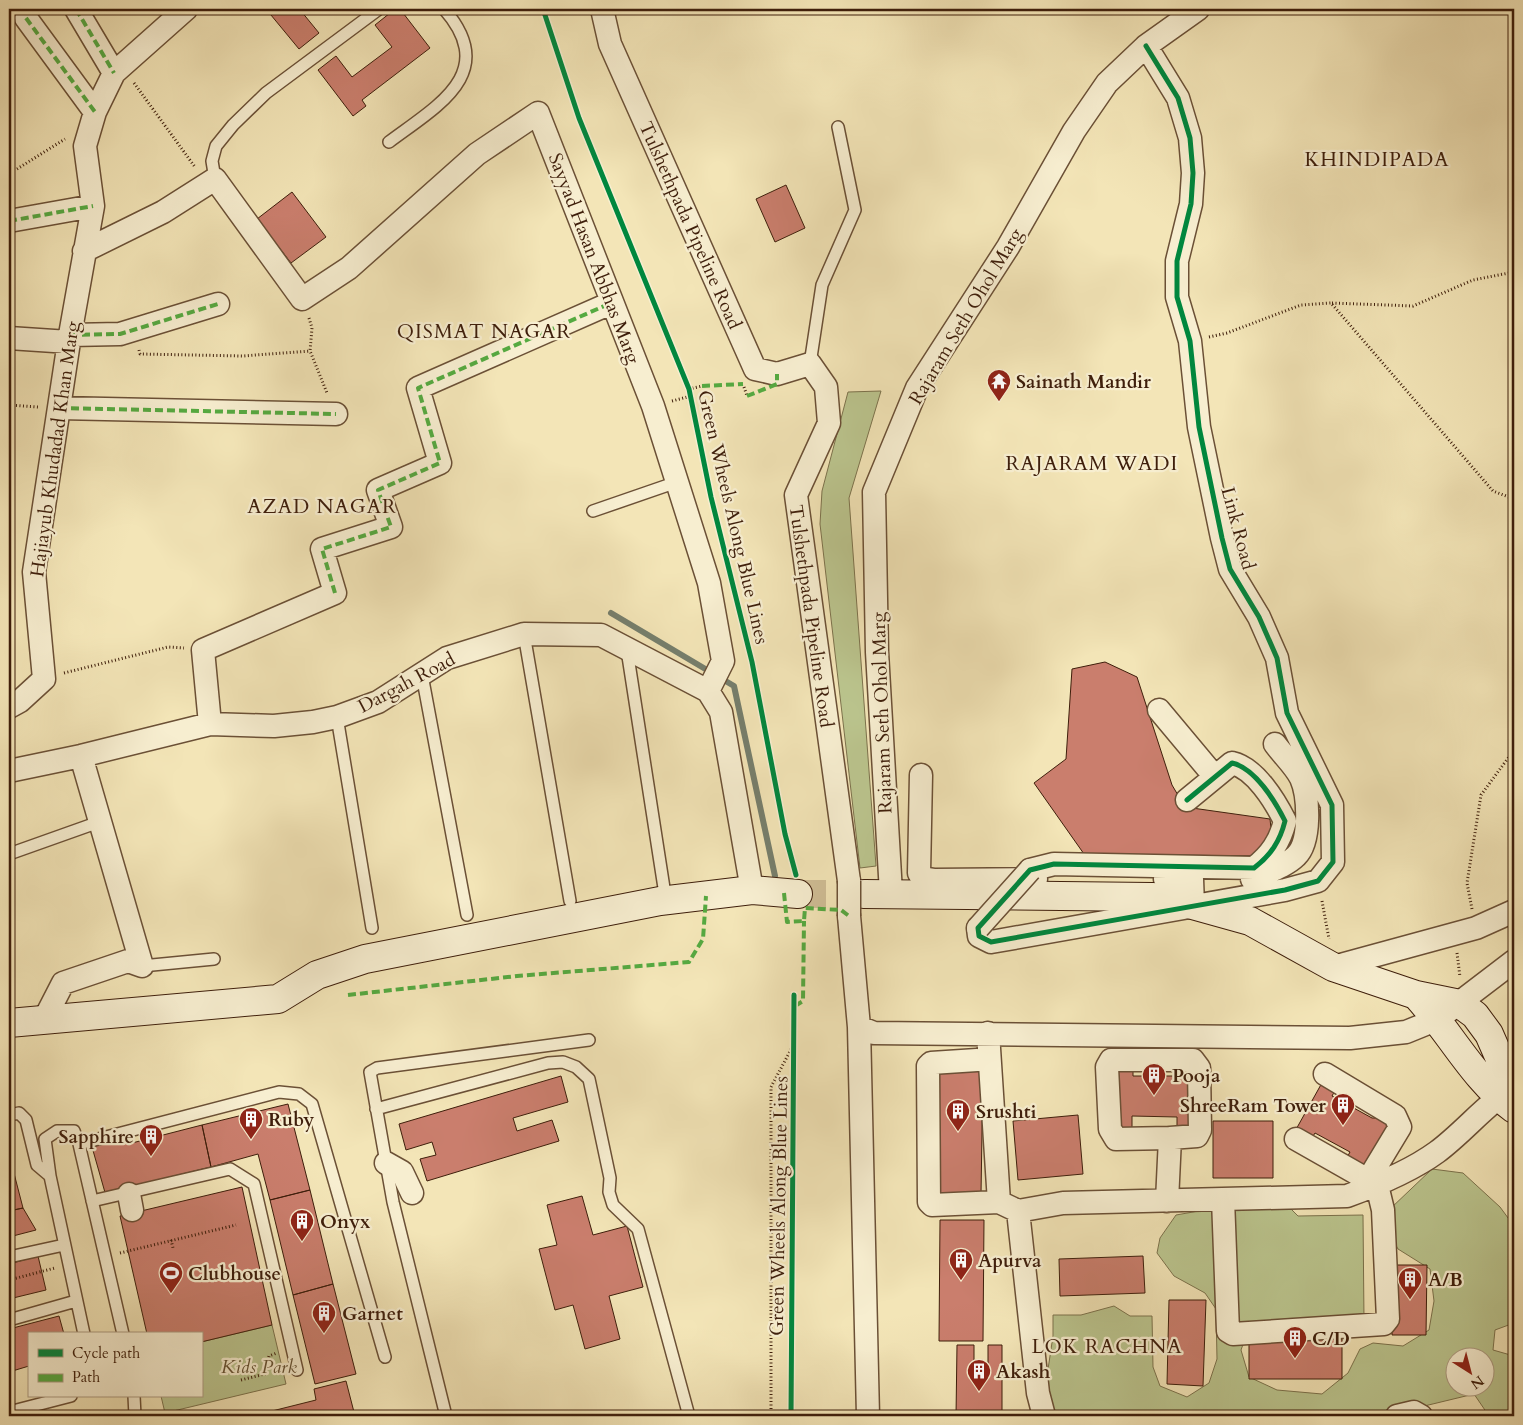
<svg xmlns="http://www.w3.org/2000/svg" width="1523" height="1425" font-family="Cardo,serif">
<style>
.green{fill:#bbc58e;stroke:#7c724c;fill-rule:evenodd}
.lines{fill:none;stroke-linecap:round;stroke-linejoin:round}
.stream{stroke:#767f6d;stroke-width:6}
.building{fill:#ca7e6d;stroke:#3e1e0b}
.secondary-tunnel{stroke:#cfbd95;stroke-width:28;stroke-dasharray:28 14;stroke-linecap:butt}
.lane-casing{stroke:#6b5036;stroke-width:14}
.street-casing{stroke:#6b5036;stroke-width:25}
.secondary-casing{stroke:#3e1e0b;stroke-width:30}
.path{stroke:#3e1e0b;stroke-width:3;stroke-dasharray:1 2.5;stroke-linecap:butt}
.lane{stroke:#f7eed0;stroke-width:11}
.street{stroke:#f7eed0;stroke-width:22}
.secondary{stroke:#f7eed0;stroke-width:28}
.street-bridge-casing{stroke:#6b5036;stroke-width:25;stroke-linecap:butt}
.street-bridge{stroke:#f7eed0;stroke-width:22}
.quiet{stroke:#55aa41;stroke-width:4;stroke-dasharray:8 4;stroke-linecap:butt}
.cycleway-casing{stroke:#f7eed0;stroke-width:8}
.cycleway{stroke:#00873e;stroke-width:5}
.labels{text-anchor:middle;stroke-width:4.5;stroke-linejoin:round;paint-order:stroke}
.street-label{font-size:19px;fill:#3e1e0b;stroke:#f7eed0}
.poi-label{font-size:19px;font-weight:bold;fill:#3e1e0b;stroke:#f7eed0;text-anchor:start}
.park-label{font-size:19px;font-style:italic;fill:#645032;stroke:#f7eed0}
.neighbourhood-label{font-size:20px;letter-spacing:1px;fill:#3e1e0b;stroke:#f7eed0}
</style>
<rect width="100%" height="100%" fill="#f3e5b7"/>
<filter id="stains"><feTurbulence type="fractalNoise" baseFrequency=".004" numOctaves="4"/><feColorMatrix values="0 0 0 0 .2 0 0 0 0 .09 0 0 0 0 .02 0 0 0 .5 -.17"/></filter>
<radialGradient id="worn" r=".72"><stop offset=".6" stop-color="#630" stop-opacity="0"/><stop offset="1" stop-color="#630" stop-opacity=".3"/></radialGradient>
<path class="green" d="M881 391 849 498 876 866 860 868 820 524 822 491 848 392Z
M1432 1169 1463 1173 1500 1207 1514 1226V1323L1495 1330 1493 1350 1514 1356V1416H1489L1474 1394 1383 1416H1056L1048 1408 1047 1376 1053 1336V1315H1081L1114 1306 1130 1316H1152L1153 1367 1160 1386 1187 1397 1209 1383 1217 1359 1216 1309 1205 1293 1174 1276 1157 1253 1160 1238 1176 1215 1210 1209 1287 1205 1298 1216 1363 1215 1364 1320 1251 1322 1241 1350 1249 1377 1277 1390 1322 1394 1348 1373 1360 1349 1373 1343 1403 1346 1429 1330 1434 1301 1430 1269 1398 1249 1387 1229 1390 1209ZM1456 1358H1486V1388H1456Z
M272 1325 286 1384 165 1413 161 1396H201V1342Z"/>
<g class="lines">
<path class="stream" d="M611 613 734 686 775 876"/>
</g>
<path class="building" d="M266 9H303L301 11 319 33 299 49Z
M395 9H400L430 48 362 100 366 106 353 116 318 70 336 56 352 77 392 47 375 25Z
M786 185 805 228 775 242 756 199Z
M292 192 326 237 291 263 257 219Z
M1105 662 1137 677 1172 785 1185 807 1270 819 1272 838 1254 856 1084 854 1034 783 1066 759 1072 669Z
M1116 1066H1133V1076H1181V1067H1193V1129H1177V1117L1132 1116V1129H1115Z
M935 1070 983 1071 981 1194H934Z
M561 1076 568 1102 513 1118 517 1131 552 1120 559 1141 427 1181 420 1159 436 1155 432 1142 406 1150 399 1124Z
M1323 1081 1336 1089 1332 1096 1372 1118H1391L1372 1166 1345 1161 1350 1152 1315 1133 1310 1141 1294 1133Z
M288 1104 310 1190 270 1200 258 1154 211 1167 202 1125Z
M1078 1115 1083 1174 1018 1180 1013 1121Z
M1213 1121H1273V1178H1213Z
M202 1125 211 1167 145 1183 106 1196 92 1147 131 1137 132 1143Z
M9 1154 23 1208 9 1211Z
M242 1187 272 1325 201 1342V1334H147L120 1216Z
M310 1190 333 1284 293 1295 270 1200Z
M582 1196 593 1235 627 1226 643 1287 609 1296 620 1339 585 1349 573 1305 555 1310 539 1249 557 1245 547 1205Z
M23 1208 36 1230 9 1237V1211Z
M940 1220H984L983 1341H939Z
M38 1256 46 1290 9 1299V1264Z
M1143 1256 1145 1293 1060 1296 1059 1259Z
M1393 1265H1427L1426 1335H1392Z
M333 1284 356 1374 315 1384 293 1295Z
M1169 1300H1206L1203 1386 1167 1384Z
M59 1316 64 1334H29V1366L9 1372V1329Z
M1249 1339H1342V1379H1249Z
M957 1345H974V1368H988V1345H1002V1416H956Z
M346 1381 355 1416H252L316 1400 314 1389Z"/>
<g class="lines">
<path class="secondary-tunnel" d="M798 894H864"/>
<g class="lane-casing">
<path id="lane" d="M389 142C437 106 500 73 444 9
M215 179 212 161 216 146 233 125 266 93 379 9
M810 364 822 285 855 210 838 127
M593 511 677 482
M524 634 570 901
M627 650 664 888
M422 675 467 915
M337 717 372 928
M9 854 99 822
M142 966 214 959
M376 1109 548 1063 563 1062 576 1067 589 1079 610 1178 609 1192 613 1205 638 1229 689 1416
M9 1115 19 1113 26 1120 37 1165 50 1176
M79 1144 279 1092 299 1094 312 1104 385 1357
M92 1201 230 1169 254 1184 297 1370
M9 1257 64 1245
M9 1320 76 1301
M84 1334 50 1176 45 1139 57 1131H74L79 1144 123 1334
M134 1396 135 1416
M9 1412 71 1396
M446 1416 393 1202 370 1072 377 1068 589 1040"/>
</g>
<g class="street-casing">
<path id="street" d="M76 9 114 73
M602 9 610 44 755 369 777 374 810 364 826 387 829 423 796 495 849 881
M26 18 95 112
M9 221 93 206
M84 251 163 212 215 179 302 299 349 268 477 154 538 113 653 406 709 583 723 661 708 691
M70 335 120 334 218 304
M9 338 69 342
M59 408 336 414
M9 707 20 701 44 679 34 572 70 335 93 206 85 146 95 112 114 73 186 9
M1159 710 1215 777
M210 724 203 650 335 593 322 549 391 527 378 490 440 463 418 388 611 303
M9 771 81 756 210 724 274 726 313 722 337 717 378 702 447 658 524 634 601 635 708 691 721 712 752 890
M921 775 919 873 922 878 935 880 1036 879
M1030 870 1054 864 1254 868C1271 855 1280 841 1285 821 1275 801 1255 768 1232 763L1187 800
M1165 879H1192L1193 906
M1252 879C1266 872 1285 867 1296 856 1311 842 1309 796 1301 778 1295 766 1283 755 1275 744
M891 893 877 652 874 492 917 388 1008 247 1074 131 1107 83 1146 46 1198 9
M849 916 859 1027 868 1416
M978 928 979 936 991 942 1285 890 1318 881 1333 862 1332 805 1287 713 1277 658 1259 617 1230 569 1222 538 1199 427 1190 341 1177 297V261L1191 204 1193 173 1190 138 1178 98 1146 46
M1333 967 1476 928 1514 911
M45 1018 63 983 128 961 142 966 81 756
M859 1027 874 1033 1350 1038 1406 1032 1438 1019 1514 961
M988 1033 999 1202 1018 1211 1063 1203 1347 1196C1377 1185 1411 1171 1437 1152 1464 1132 1485 1105 1513 1087
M977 1060 931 1063 928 1066 929 1202 932 1205 999 1202
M1325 1074 1395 1116 1400 1127 1368 1180
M386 1163 402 1172 412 1193
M129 1194 132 1210
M1223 1199 1228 1331 1233 1334 1384 1324 1388 1319 1383 1210 1377 1185 1296 1139
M1167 1201 1170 1138 1197 1136 1200 1130 1199 1068 1193 1060H1111L1107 1067 1110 1129 1116 1139 1170 1138
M1018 1211 1038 1393 1044 1416
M1397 1416 1414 1412 1421 1416"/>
</g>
<g class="secondary-casing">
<path id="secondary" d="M864 894 1152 897 1171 899 1250 921 1333 967 1416 995 1460 1004 1475 1015 1489 1034 1514 1091
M1416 995C1450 1032 1473 1079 1514 1109
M9 1023 278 999 317 975 365 959 660 901 752 890 798 894"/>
</g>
<path class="path" d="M134 83 195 167
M17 169 65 139
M1332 303 1413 306 1473 280 1514 272
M309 318 312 328 310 351 327 393
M1209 337 1227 333 1301 305 1331 303 1493 491 1514 499
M139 350 140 354 243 356 310 351
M744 387 747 396
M689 389 702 386
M672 401 691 396
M9 405 38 407
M64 673 168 647 184 648
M1322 901 1329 939
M1472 909 1467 883 1481 795 1514 750
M1457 953 1460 977
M171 1240 173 1248
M120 1253 236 1225
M9 1280 55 1268
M241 1380 265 1374 269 1356 277 1353
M771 1416V1087L795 1042"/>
<use href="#lane" class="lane"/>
<use href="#street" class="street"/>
<use href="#secondary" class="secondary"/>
<g class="street-bridge-casing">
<path id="street-bridge" d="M849 916V881
M978 928 1030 870"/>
</g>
<use href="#street-bridge" class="street-bridge"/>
<path class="quiet" d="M76 9 114 73
M26 18 95 112
M9 221 93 206
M70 335 120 334 218 304
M702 386 743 384
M747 396 777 384V374
M59 408 336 414
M335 593 322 549 391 527 378 490 440 463 418 388 611 303
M784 893 787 922 804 921 805 908 841 910 849 916
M348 995 517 976 689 962 703 939 706 896
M795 1006 803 1001 804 921"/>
<g class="cycleway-casing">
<path id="cycleway" d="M543 9 579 118 689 389 711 497 752 662 785 834 796 875
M1146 46 1178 98 1190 138 1193 173 1191 204 1177 261V297L1190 341 1199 427 1222 538 1230 569 1259 617 1277 658 1287 713 1332 805 1333 862 1318 881 1285 890 991 942 979 936 978 928 1030 870 1054 864 1254 868C1271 855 1280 841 1285 821 1275 801 1255 768 1232 763L1187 800
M791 1416 794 995"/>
</g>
<use href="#cycleway" class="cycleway"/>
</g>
<defs>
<g id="temple-pin" transform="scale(1.25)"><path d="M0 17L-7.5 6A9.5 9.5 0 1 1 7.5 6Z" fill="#8f2418" stroke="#f7eed0"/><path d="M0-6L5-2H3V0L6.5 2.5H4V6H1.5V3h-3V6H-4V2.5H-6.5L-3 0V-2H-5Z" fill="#fff"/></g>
<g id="building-pin" transform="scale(1.25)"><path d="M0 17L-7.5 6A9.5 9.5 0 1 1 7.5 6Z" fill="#8f2418" stroke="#f7eed0"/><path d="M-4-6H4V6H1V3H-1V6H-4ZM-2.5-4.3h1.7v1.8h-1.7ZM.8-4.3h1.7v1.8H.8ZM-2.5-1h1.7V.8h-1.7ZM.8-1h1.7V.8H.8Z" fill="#fff"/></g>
<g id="stadium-pin" transform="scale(1.25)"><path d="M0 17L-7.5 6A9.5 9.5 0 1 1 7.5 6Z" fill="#8f2418" stroke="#f7eed0"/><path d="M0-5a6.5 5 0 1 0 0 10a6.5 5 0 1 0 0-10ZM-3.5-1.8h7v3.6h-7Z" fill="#fff"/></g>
</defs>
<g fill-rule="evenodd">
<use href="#temple-pin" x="999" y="381"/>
<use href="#building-pin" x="1154" y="1075"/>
<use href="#building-pin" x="1343" y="1105"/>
<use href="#building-pin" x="958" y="1111"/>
<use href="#building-pin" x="251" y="1119"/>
<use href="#building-pin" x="151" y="1136"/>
<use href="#building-pin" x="302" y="1221"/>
<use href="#building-pin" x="961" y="1260"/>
<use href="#stadium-pin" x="171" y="1273"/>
<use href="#building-pin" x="1410" y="1279"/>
<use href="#building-pin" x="324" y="1313"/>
<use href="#building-pin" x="1295" y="1338"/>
<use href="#building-pin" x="979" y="1371"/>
</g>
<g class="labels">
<g class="street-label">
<text transform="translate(691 225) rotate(66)" y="7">Tulshethpada Pipeline Road</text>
<text transform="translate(595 258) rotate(69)" y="7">Sayyad Hasan Abbhas Marg</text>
<text transform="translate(965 316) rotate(-59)" y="7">Rajaram Seth Ohol Marg</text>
<text transform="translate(54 449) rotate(-82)" y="7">Hajiayub Khudadad Khan Marg</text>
<text transform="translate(734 517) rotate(77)" y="7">Green Wheels Along Blue Lines</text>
<text transform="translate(1239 528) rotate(75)" y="7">Link Road</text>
<text transform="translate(812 616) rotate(82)" y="7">Tulshethpada Pipeline Road</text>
<text transform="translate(406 682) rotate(-28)" y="7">Dargah Road</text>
<text transform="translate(881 713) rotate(-92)" y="7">Rajaram Seth Ohol Marg</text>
<text transform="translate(778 1206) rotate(-89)" y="7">Green Wheels Along Blue Lines</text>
</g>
<g class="poi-label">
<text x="1016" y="388">Sainath Mandir</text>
<text x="1172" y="1082">Pooja</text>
<text x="1326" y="1112" text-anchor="end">ShreeRam Tower</text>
<text x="976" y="1118">Srushti</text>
<text x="268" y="1126">Ruby</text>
<text x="134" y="1143" text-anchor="end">Sapphire</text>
<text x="320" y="1228">Onyx</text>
<text x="978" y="1267">Apurva</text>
<text x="188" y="1280">Clubhouse</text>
<text x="1428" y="1286">A/B</text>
<text x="342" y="1320">Garnet</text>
<text x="1312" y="1345">C/D</text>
<text x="996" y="1378">Akash</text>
</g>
<g class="park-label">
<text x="259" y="1373">Kids Park</text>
</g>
<g class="neighbourhood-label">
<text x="1377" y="166">KHINDIPADA</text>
<text x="484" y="338">QISMAT NAGAR</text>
<text x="1092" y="470">RAJARAM WADI</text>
<text x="322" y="513">AZAD NAGAR</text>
<text x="1107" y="1353">LOK RACHNA</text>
</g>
</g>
<rect width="1523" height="1425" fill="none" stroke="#f3e5b7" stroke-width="30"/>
<rect x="10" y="10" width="1503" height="1405" fill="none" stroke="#3e1e0b" stroke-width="2.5"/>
<rect x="15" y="15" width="1493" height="1395" fill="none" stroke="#3e1e0b"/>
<rect x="28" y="1332" width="175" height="65" fill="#f7eed0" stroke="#ad9b81"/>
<rect x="38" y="1349" width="25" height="8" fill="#00873e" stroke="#ad9b81"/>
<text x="72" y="1358" font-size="15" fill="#3e1e0b">Cycle path</text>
<rect x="38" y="1374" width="25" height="8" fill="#55aa41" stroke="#ad9b81"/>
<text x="72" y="1382" font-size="15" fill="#3e1e0b">Path</text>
<g transform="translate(1470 1372) rotate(144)"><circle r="24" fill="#f7eed0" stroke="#ad9b81"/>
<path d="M0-4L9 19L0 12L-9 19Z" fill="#8f2418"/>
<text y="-8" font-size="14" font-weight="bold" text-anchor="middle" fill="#3e1e0b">N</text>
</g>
<rect width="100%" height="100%" filter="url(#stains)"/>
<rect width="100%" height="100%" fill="url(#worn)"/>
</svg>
